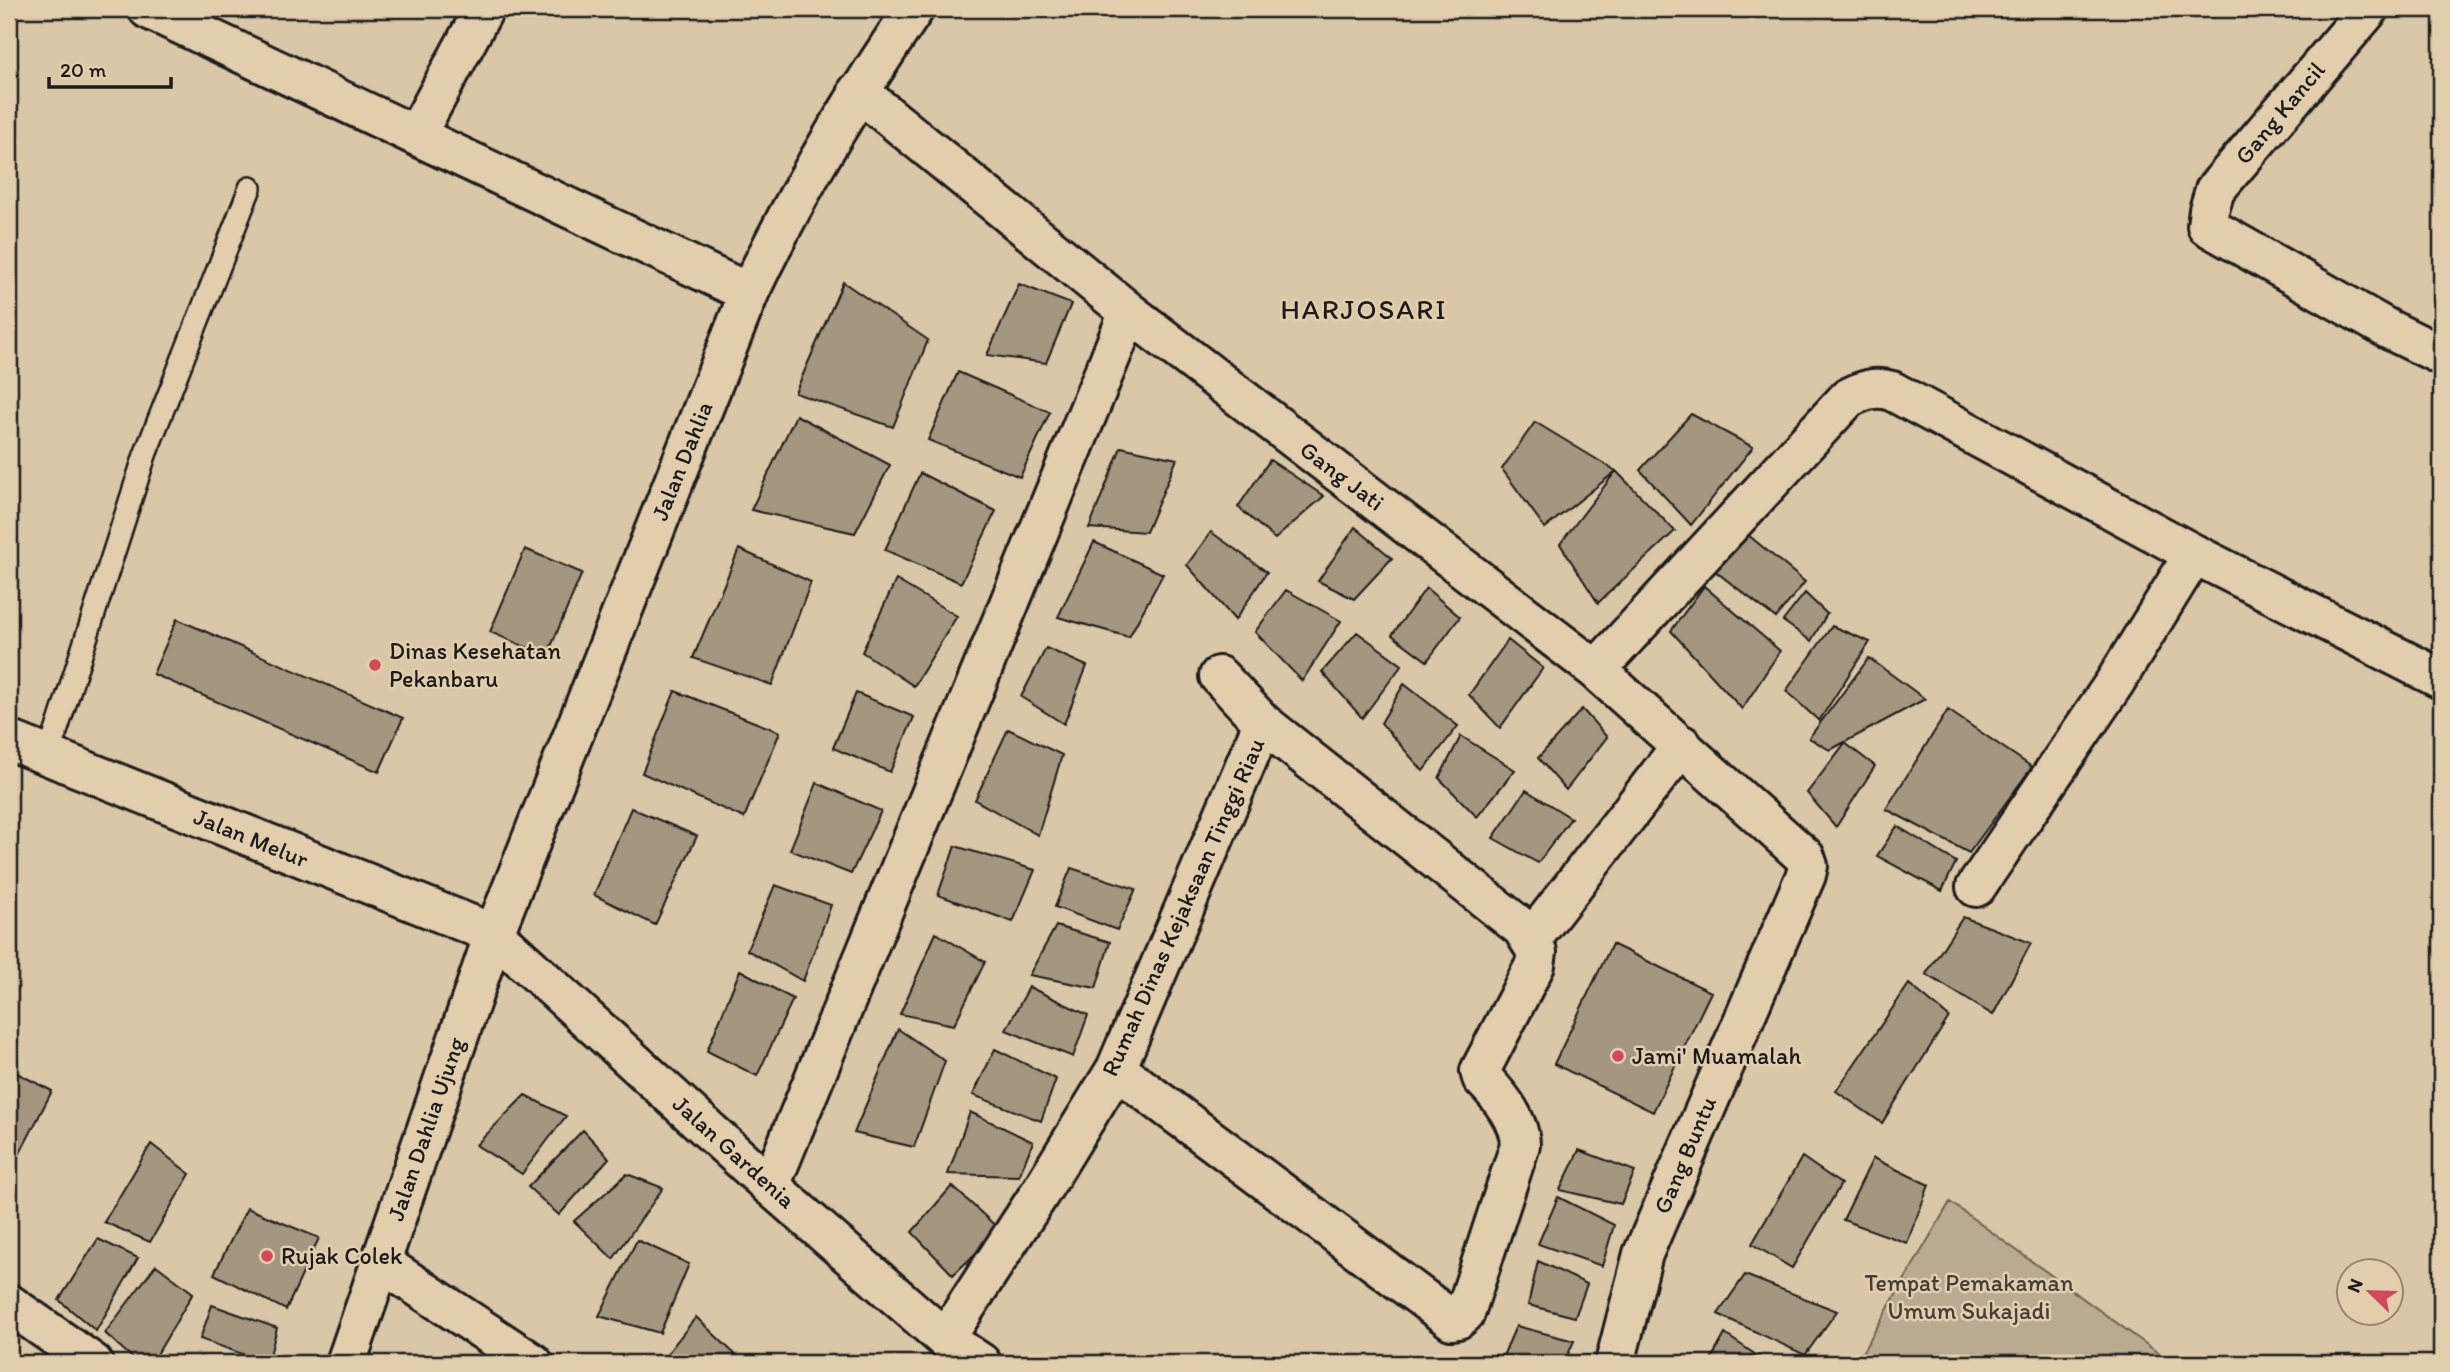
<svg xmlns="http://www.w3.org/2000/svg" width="2450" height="1372" font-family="Itim,sans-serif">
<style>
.green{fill:#baaa90;stroke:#6b6356;stroke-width:2}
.building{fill:#a59680;stroke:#1c1c1c;stroke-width:2}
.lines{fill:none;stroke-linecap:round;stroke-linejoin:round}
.lane-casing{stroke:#1c1c1c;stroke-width:26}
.street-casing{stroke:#1c1c1c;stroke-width:44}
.secondary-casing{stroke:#1c1c1c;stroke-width:44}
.lane{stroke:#e2cead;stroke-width:21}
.street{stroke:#e2cead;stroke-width:38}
.secondary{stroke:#e2cead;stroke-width:38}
.poi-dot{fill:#d1495b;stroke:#e2cead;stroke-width:2.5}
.labels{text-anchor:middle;stroke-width:5;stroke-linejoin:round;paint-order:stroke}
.street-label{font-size:24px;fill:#1c1c1c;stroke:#e2cead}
.poi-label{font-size:24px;fill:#1c1c1c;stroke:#e2cead;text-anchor:start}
.park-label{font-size:24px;fill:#444039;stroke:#e2cead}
.quarter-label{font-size:28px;letter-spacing:2px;fill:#1c1c1c;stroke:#e2cead}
</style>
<rect width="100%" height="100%" fill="#dac7a7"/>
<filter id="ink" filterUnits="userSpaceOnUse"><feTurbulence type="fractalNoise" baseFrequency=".0143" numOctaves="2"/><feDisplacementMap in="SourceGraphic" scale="14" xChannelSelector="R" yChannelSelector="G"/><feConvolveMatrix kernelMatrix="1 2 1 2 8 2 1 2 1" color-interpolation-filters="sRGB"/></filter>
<g filter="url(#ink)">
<path class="green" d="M1950 1202 2172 1363H1856Z"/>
<path class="building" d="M843 282 928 340 893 427 795 393Z
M1019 284 1071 304 1046 363 987 355Z
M958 372 1050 412 1020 477 928 440Z
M1691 414 1753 447 1691 525 1640 470Z
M796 415 890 465 855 533 751 510Z
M1535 422 1616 471 1545 528 1502 469Z
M1121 447 1177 459 1146 532 1089 528Z
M1270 460 1324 496 1275 539 1238 507Z
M1616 471 1675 531 1598 603 1560 544Z
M920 473 996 511 961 583 885 550Z
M1355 527 1392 558 1354 599 1318 581Z
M1211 532 1267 572 1235 620 1187 565Z
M1747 534 1805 582 1776 618 1715 571Z
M1094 542 1163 574 1129 637 1058 617Z
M525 549 582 573 547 656 490 632Z
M739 549 811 582 772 685 693 658Z
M896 580 957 616 914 686 862 652Z
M1704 586 1780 651 1742 709 1671 631Z
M1426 588 1460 617 1427 661 1392 635Z
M1286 590 1341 621 1302 681 1255 632Z
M1805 593 1827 614 1811 641 1783 621Z
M177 619 403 718 379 772 153 674Z
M1832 626 1870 642 1819 721 1786 691Z
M1357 632 1402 665 1362 718 1322 672Z
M1508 640 1543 668 1500 728 1469 695Z
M1046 648 1087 666 1064 724 1021 697Z
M1869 658 1925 699 1830 750 1809 738Z
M1404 684 1458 726 1423 771 1381 723Z
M675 691 780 732 744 818 642 773Z
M856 693 914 717 890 772 833 748Z
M1582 709 1607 737 1566 790 1538 758Z
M1948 710 2032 767 1969 853 1886 809Z
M1008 729 1062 755 1038 835 975 800Z
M1461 736 1515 770 1477 817 1439 778Z
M1845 743 1875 766 1836 827 1807 793Z
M817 783 881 811 851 874 790 850Z
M1526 790 1571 818 1538 863 1493 838Z
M631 808 697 836 655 925 594 895Z
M1897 826 1956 862 1942 891 1877 856Z
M955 846 1035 870 1013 922 938 895Z
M1071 868 1136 889 1117 930 1055 907Z
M775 885 831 905 803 981 747 950Z
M1963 917 2031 943 1993 1015 1926 974Z
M1056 926 1110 942 1096 988 1029 975Z
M936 933 985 962 954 1025 900 1014Z
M1612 944 1711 992 1653 1112 1554 1064Z
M740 970 793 999 757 1076 707 1051Z
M1909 984 1949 1017 1882 1123 1836 1091Z
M1029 987 1088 1015 1073 1057 1006 1030Z
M898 1029 945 1061 914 1147 854 1133Z
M995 1049 1056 1079 1041 1121 973 1095Z
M9 1069 52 1091 17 1159 9 1156Z
M525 1095 566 1116 522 1174 476 1145Z
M970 1112 1033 1142 1019 1176 948 1174Z
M583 1130 609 1158 559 1215 528 1187Z
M151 1144 190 1174 150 1242 104 1222Z
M1579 1150 1635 1171 1621 1204 1560 1190Z
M1802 1157 1841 1184 1792 1268 1752 1244Z
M1873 1158 1929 1185 1907 1243 1843 1220Z
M627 1174 663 1188 613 1259 574 1221Z
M952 1186 1000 1230 953 1275 912 1232Z
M1558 1197 1614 1225 1602 1266 1538 1244Z
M247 1208 319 1238 286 1310 214 1274Z
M98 1239 138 1258 96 1331 59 1300Z
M637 1240 689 1264 660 1333 599 1316Z
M1538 1261 1587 1284 1575 1317 1528 1305Z
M156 1265 193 1293 152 1363H138L105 1333Z
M1745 1275 1837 1311 1805 1355 1718 1314Z
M212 1305 277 1328 268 1363 200 1339Z
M696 1317 744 1363H660Z
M1516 1326 1574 1341 1564 1363H1500Z
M1725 1334 1768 1363H1709Z
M200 1357 217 1363H198Z"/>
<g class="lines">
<g class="lane-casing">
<path id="lane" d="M48 757 145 455 250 188"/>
</g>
<g class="street-casing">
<path id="street" d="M148 9 749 293
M2369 9 2215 190 2209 210 2207 226 2388 329 2441 355
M858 91 1129 312 1596 670 1805 857 1808 866 1806 875 1643 1254 1615 1363
M416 135 484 9
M1596 670 1848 398C1864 390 1874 386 1892 391L2194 554 2441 679
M1976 887 2115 682 2194 554
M1531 940 1682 745
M1116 1069 1452 1320 1458 1319 1465 1313 1520 1145C1520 1121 1499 1095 1482 1078L1480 1071 1535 965 1537 952 1522 928 1263 723 1219 676
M770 1186 1129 312
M380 1262 533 1363
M9 1304 93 1363
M945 1339 1038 1196 1116 1069 1263 723"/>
</g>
<g class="secondary-casing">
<path id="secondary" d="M9 740 494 934 770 1186 945 1339 981 1363
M346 1363 494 934 749 293C796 193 852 100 914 9"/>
</g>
<use href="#lane" class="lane"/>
<use href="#street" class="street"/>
<use href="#secondary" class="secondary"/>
</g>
</g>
<g class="poi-dot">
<circle cx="375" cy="665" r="7"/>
<circle cx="1618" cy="1056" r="7"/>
<circle cx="267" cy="1256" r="7"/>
</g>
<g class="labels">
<g class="street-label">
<text transform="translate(2280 113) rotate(-50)" y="8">Gang Kancil</text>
<text transform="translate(682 461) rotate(-68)" y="8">Jalan Dahlia</text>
<text transform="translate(1342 476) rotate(37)" y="8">Gang Jati</text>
<text transform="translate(251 838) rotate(22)" y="8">Jalan Melur</text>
<text transform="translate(1183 907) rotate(-66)" y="8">Rumah Dinas Kejaksaan Tinggi Riau</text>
<text transform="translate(426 1129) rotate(-71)" y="8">Jalan Dahlia Ujung</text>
<text transform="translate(734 1152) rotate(42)" y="8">Jalan Gardenia</text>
<text transform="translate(1685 1155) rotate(-67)" y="8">Gang Buntu</text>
</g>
<g class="poi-label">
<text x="389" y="659">Dinas Kesehatan<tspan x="389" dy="28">Pekanbaru</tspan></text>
<text x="1632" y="1064">Jami' Muamalah</text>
<text x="281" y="1264">Rujak Colek</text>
</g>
<g class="park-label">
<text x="1969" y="1291">Tempat Pemakaman<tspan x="1969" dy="28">Umum Sukajadi</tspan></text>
</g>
<g class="quarter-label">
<text x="1364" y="319">HARJOSARI</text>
</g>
</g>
<rect width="2450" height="1372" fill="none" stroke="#e2cead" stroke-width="35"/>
<rect x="18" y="18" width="2415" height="1337" fill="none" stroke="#1c1c1c" stroke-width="2.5" filter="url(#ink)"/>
<g transform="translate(2370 1292) rotate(293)"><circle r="33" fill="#e2cead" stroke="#938773" stroke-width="2"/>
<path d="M0-5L12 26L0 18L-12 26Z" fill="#d1495b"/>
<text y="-10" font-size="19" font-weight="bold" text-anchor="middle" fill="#1c1c1c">N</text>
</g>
<path d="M49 77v10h122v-10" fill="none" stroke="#1c1c1c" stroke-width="3.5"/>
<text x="60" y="77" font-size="21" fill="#1c1c1c" stroke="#e2cead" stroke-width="5" paint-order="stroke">20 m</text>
</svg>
